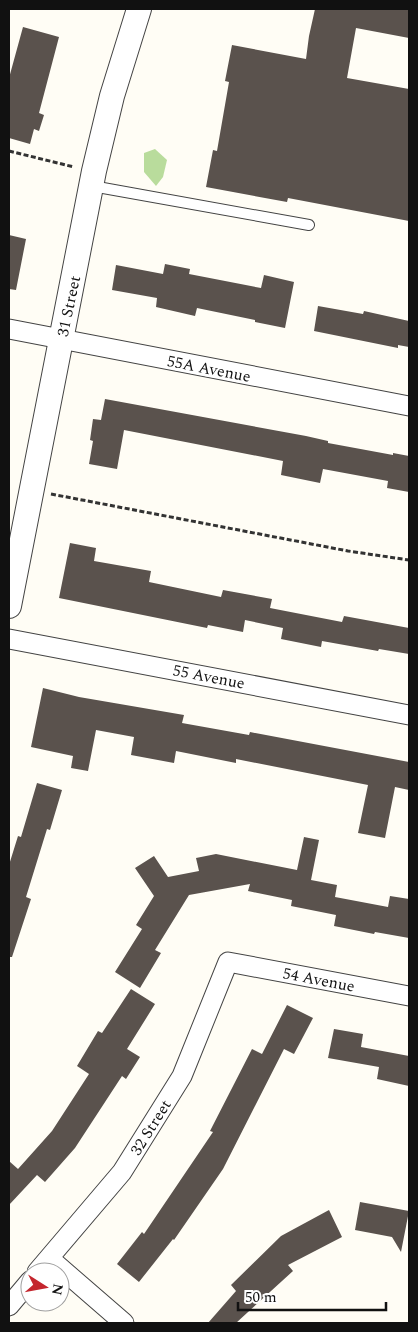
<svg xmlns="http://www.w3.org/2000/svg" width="418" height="1332" font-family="Spectral,serif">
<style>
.forest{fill:#b9dc9c}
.building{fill:#5a524d}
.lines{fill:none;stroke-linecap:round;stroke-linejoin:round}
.service-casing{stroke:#444;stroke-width:12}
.minor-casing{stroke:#444;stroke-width:21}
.tertiary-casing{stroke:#444;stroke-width:26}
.path{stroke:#333;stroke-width:3;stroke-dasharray:5 2.5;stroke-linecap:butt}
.service{stroke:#fff;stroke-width:10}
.minor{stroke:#fff;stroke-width:19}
.tertiary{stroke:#fff;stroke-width:24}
.labels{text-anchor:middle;stroke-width:5;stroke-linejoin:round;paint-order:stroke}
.street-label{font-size:16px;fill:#111;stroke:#fff}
</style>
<rect width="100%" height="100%" fill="#fffdf5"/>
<path class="forest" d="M155 149 167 160 163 177 156 186 144 172V153Z"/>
<path class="building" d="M315 9H409V38L356 28 347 78 409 89V221L288 198 287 202 206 187 213 150 217 151 229 82 225 81 232 45 306 59 309 36Z
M23 27 59 37 39 113 44 115 39 131 34 129 30 144 9 138V78Z
M9 235 26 239 16 290 9 289Z
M165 264 190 269 189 274 261 288 264 275 294 282 285 328 255 322V320L197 308 195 316 156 307 157 298 112 290 116 265 163 274Z
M318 306 363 314 364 311 409 321V347L398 345V348L314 331Z
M105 399 306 436 328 441V443L393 455V453L409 456V492L387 488 388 481 323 469 320 483 281 475 283 461 124 430 117 469 89 464 93 441 90 440 93 419 101 420Z
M70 543 96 548 94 561 151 571 149 582 221 597 223 590 272 599 270 608 342 622 344 616 409 628V654L379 649 378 651 322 641 321 647 281 639 283 628 245 620 243 632 208 625 207 628 59 598Z
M43 688 79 697 184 715 182 723 249 735 250 732 409 762V790L395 787 385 838 358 833 368 785 236 759V763L176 751 174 763 131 755 134 737 96 730 88 771 71 768 73 756 31 747Z
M37 783 62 790 50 830 47 829 26 897 31 899 12 957H9V865L18 836 21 837Z
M304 837 319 840 311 880 337 885 335 897 388 907 390 896 409 899V938L375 932 374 934 334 926 336 915 291 906 292 900 248 891 250 884 189 895 155 950 161 953 140 988 115 972 142 929 136 925 154 896 135 868 154 856 168 877 199 871 196 858 216 854 297 870Z
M131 989 155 1004 127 1049 140 1057 126 1079 122 1076 75 1148 45 1182 37 1175 9 1205V1161L18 1169 52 1131 89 1074 77 1066 98 1031 102 1033Z
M287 1005 313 1018 294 1054 284 1049 223 1169 174 1240 173 1239 139 1282 117 1264 142 1232 144 1234 213 1132 210 1131 252 1049 262 1054Z
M334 1029 363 1034 361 1047 409 1056V1086L377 1079 379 1067 328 1058Z
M360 1202 409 1211 401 1252 392 1237 355 1230Z
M329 1210 342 1237 288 1265 293 1271 236 1323H208L236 1291 231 1285 281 1236Z"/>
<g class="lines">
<g class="service-casing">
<path id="service" d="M92 186 309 225"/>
</g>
<g class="minor-casing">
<path id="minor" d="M9 329 409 406
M9 639 409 715
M49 1258 124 1323
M37 1272 122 1172 182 1076 228 962 409 996
M9 1306 30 1281"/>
</g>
<g class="tertiary-casing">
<path id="tertiary" d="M9 606 94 171 112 96 139 9"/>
</g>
<path class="path" d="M9 151 74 167
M51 494 348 551 409 560"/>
<use href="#service" class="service"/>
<use href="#minor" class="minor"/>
<use href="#tertiary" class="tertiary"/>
</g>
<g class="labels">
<g class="street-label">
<text transform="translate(68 306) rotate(-78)" y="6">31 Street</text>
<text transform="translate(209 368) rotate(11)" y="6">55A Avenue</text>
<text transform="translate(209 676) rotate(11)" y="6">55 Avenue</text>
<text transform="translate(319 979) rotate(11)" y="6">54 Avenue</text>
<text transform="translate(150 1127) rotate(-58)" y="6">32 Street</text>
</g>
</g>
<rect width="418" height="1332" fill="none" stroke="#111111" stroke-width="20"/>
<g transform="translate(45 1287) rotate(101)"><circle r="24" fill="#ffffff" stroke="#a0a0a0"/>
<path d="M0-4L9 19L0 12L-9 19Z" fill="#c4262e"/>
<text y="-8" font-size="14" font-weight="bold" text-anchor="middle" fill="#111111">N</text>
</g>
<path d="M238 1302v8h148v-8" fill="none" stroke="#111111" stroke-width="2.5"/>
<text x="245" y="1302" font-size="15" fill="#111111" stroke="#ffffff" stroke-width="4" paint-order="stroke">50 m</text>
</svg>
